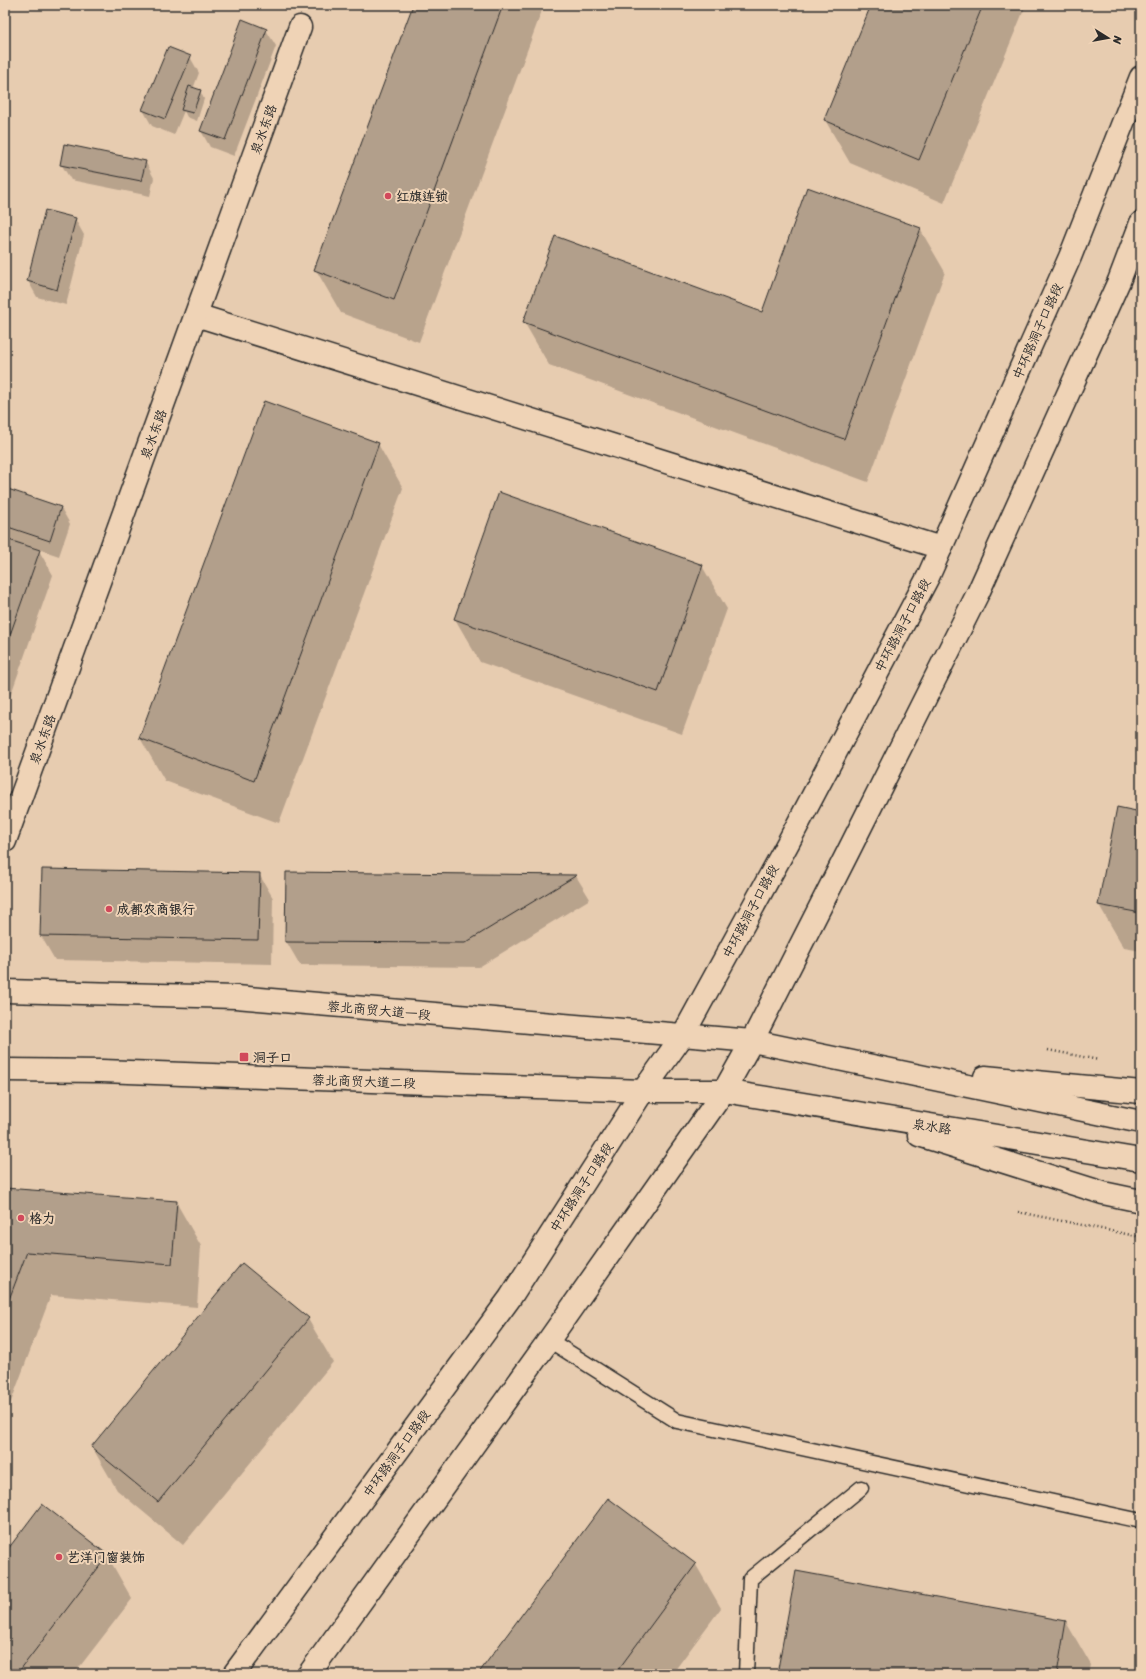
<svg xmlns="http://www.w3.org/2000/svg" width="1146" height="1679" font-family="Sriracha,'LXGW WenKai TC',sans-serif">
<style>
.shadow{fill:#0003}
.building{fill:#b29f8b;stroke:#2b2b2b}
.lines{fill:none;stroke-linecap:round;stroke-linejoin:round}
.lane-casing{stroke:#2b2b2b;stroke-width:17}
.street-casing{stroke:#2b2b2b;stroke-width:25}
.secondary-casing{stroke:#2b2b2b;stroke-width:25}
.primary-casing{stroke:#2b2b2b;stroke-width:25}
.path{stroke:#2b2b2b;stroke-width:2.5;stroke-dasharray:1 3;stroke-linecap:butt}
.lane{stroke:#efd3b6;stroke-width:14}
.street{stroke:#efd3b6;stroke-width:22}
.secondary{stroke:#efd3b6;stroke-width:22}
.primary{stroke:#efd3b6;stroke-width:22}
.poi-dot{fill:#d1495b;stroke:#efd3b6;stroke-width:1.5}
.labels{text-anchor:middle;stroke-width:4;stroke-linejoin:round;paint-order:stroke}
.street-label{font-size:13px;fill:#2b2b2b;stroke:#efd3b6}
.poi-label{font-size:13px;font-weight:bold;fill:#2b2b2b;stroke:#efd3b6;text-anchor:start}
</style>
<rect width="100%" height="100%" fill="#e7ccb0"/>
<filter id="ink" filterUnits="userSpaceOnUse"><feTurbulence type="fractalNoise" baseFrequency=".025" numOctaves="2"/><feDisplacementMap in="SourceGraphic" scale="8" xChannelSelector="R" yChannelSelector="G"/><feConvolveMatrix kernelMatrix="1 2 1 2 8 2 1 2 1" color-interpolation-filters="sRGB"/></filter>
<g filter="url(#ink)">
<path class="shadow" d="M414 5H544L419 342 341 313 316 270Z
M872 5H1026L944 203 850 163 825 120Z
M266 30 276 46 234 156 210 147 201 131Z
M190 57 199 73 193 89 200 91 204 99 197 121 187 117 184 111 174 135 152 126 143 110Z
M145 161 154 178 150 196 71 180 61 164Z
M45 211 75 219 84 235 66 305 37 297 28 281Z
M920 229 945 272 868 482 549 365 524 322 762 313Z
M378 444 403 488 279 823 165 781 140 738Z
M5 489 61 508 70 524 59 556 38 549 53 575 10 697 5 695V554L10 540 5 538Z
M702 566 727 609 682 734 480 662 455 619Z
M1141 813V951L1124 948 1099 905Z
M287 873 576 876 590 899 479 967 300 965 286 941Z
M259 874 273 898 272 964 55 960 41 936Z
M5 1189 176 1202 201 1246 197 1307 51 1295 5 1418Z
M308 1319 333 1362 183 1545 117 1490 92 1447Z
M608 1499 696 1565 721 1608 672 1674H479Z
M5 1554 107 1555 132 1599 74 1674H5Z
M1066 1622 1091 1665 1089 1674H778Z"/>
<path class="building" d="M413 5H503L394 300 314 270Z
M871 5H983L919 160 824 120Z
M242 19 267 29 225 140 200 131Z
M168 47 191 56 165 119 142 110Z
M189 86 201 90 193 113 181 110Z
M64 144 146 161 141 181 60 165Z
M807 187 921 228 844 439 523 322 555 236 762 312Z
M45 210 76 218 57 290 27 281Z
M264 401 379 443 254 781 139 738Z
M5 488 61 507 50 541 5 526Z
M499 492 703 565 658 692 454 619Z
M9 540 40 550 5 649V552Z
M1117 807 1141 812V913L1098 905Z
M42 869 260 873 258 940 40 936Z
M286 872 577 875 465 943 285 942Z
M5 1188 177 1201 172 1264 27 1252 5 1310Z
M242 1263 309 1318 158 1502 91 1447Z
M608 1498 696 1564 615 1674H478Z
M42 1504 108 1555 17 1674H5V1553Z
M796 1571 1066 1621 1057 1674H777Z"/>
<g class="lines">
<g class="lane-casing">
<path id="lane" d="M549 1340 677 1421 1141 1521
M746 1674 750 1579 861 1488"/>
</g>
<g class="street-casing">
<path id="street" d="M196 315 941 548"/>
</g>
<g class="secondary-casing">
<path id="secondary" d="M5 841 300 27
M5 991 236 997 752 1041 1141 1122
M5 1070 102 1071 643 1091H724L1141 1160
M985 1077 1141 1092
M919 1135 1103 1193 1141 1201"/>
</g>
<g class="primary-casing">
<path id="primary" d="M234 1674 510 1298 643 1091 683 1035 788 843 928 577 1070 257 1141 77
M309 1674 549 1340 724 1091 752 1041 847 854 978 593 1119 281 1141 223"/>
</g>
<path class="path" d="M1048 1050 1099 1060
M1018 1212 1141 1237"/>
<use href="#lane" class="lane"/>
<use href="#street" class="street"/>
<use href="#secondary" class="secondary"/>
<use href="#primary" class="primary"/>
</g>
</g>
<g class="poi-dot">
<circle cx="388" cy="196" r="4"/>
<circle cx="109" cy="909" r="4"/>
<rect x="239" y="1052" width="10" height="10" rx="2"/>
<circle cx="21" cy="1218" r="4"/>
<circle cx="59" cy="1557" r="4"/>
</g>
<g class="labels">
<g class="street-label">
<text transform="translate(263 129) rotate(-70)" y="5">泉水东路</text>
<text transform="translate(1037 331) rotate(-66)" y="5">中环路洞子口路段</text>
<text transform="translate(153 434) rotate(-70)" y="5">泉水东路</text>
<text transform="translate(902 625) rotate(-62)" y="5">中环路洞子口路段</text>
<text transform="translate(42 739) rotate(-70)" y="5">泉水东路</text>
<text transform="translate(750 911) rotate(-62)" y="5">中环路洞子口路段</text>
<text transform="translate(379 1010) rotate(5)" y="5">蓉北商贸大道一段</text>
<text transform="translate(364 1081) rotate(2)" y="5">蓉北商贸大道二段</text>
<text transform="translate(932 1126) rotate(9)" y="5">泉水路</text>
<text transform="translate(581 1187) rotate(-57)" y="5">中环路洞子口路段</text>
<text transform="translate(396 1453) rotate(-54)" y="5">中环路洞子口路段</text>
</g>
<g class="poi-label">
<text x="396" y="201">红旗连锁</text>
<text x="117" y="914">成都农商银行</text>
<text x="253" y="1062">洞子口</text>
<text x="29" y="1223">格力</text>
<text x="67" y="1562">艺洋门窗装饰</text>
</g>
</g>
<rect width="1146" height="1679" fill="none" stroke="#efd3b6" stroke-width="20"/>
<rect x="10" y="10" width="1126" height="1659" fill="none" stroke="#2b2b2b" stroke-width="1.5" filter="url(#ink)"/>
<g transform="translate(1108 38) rotate(101)" stroke="#efd3b6" stroke-width="3" paint-order="stroke">
<path d="M0-3L7 15L0 10L-7 15Z" fill="#2b2b2b"/>
<text y="-6" font-size="11" font-weight="bold" text-anchor="middle" fill="#2b2b2b">N</text>
</g>
</svg>
